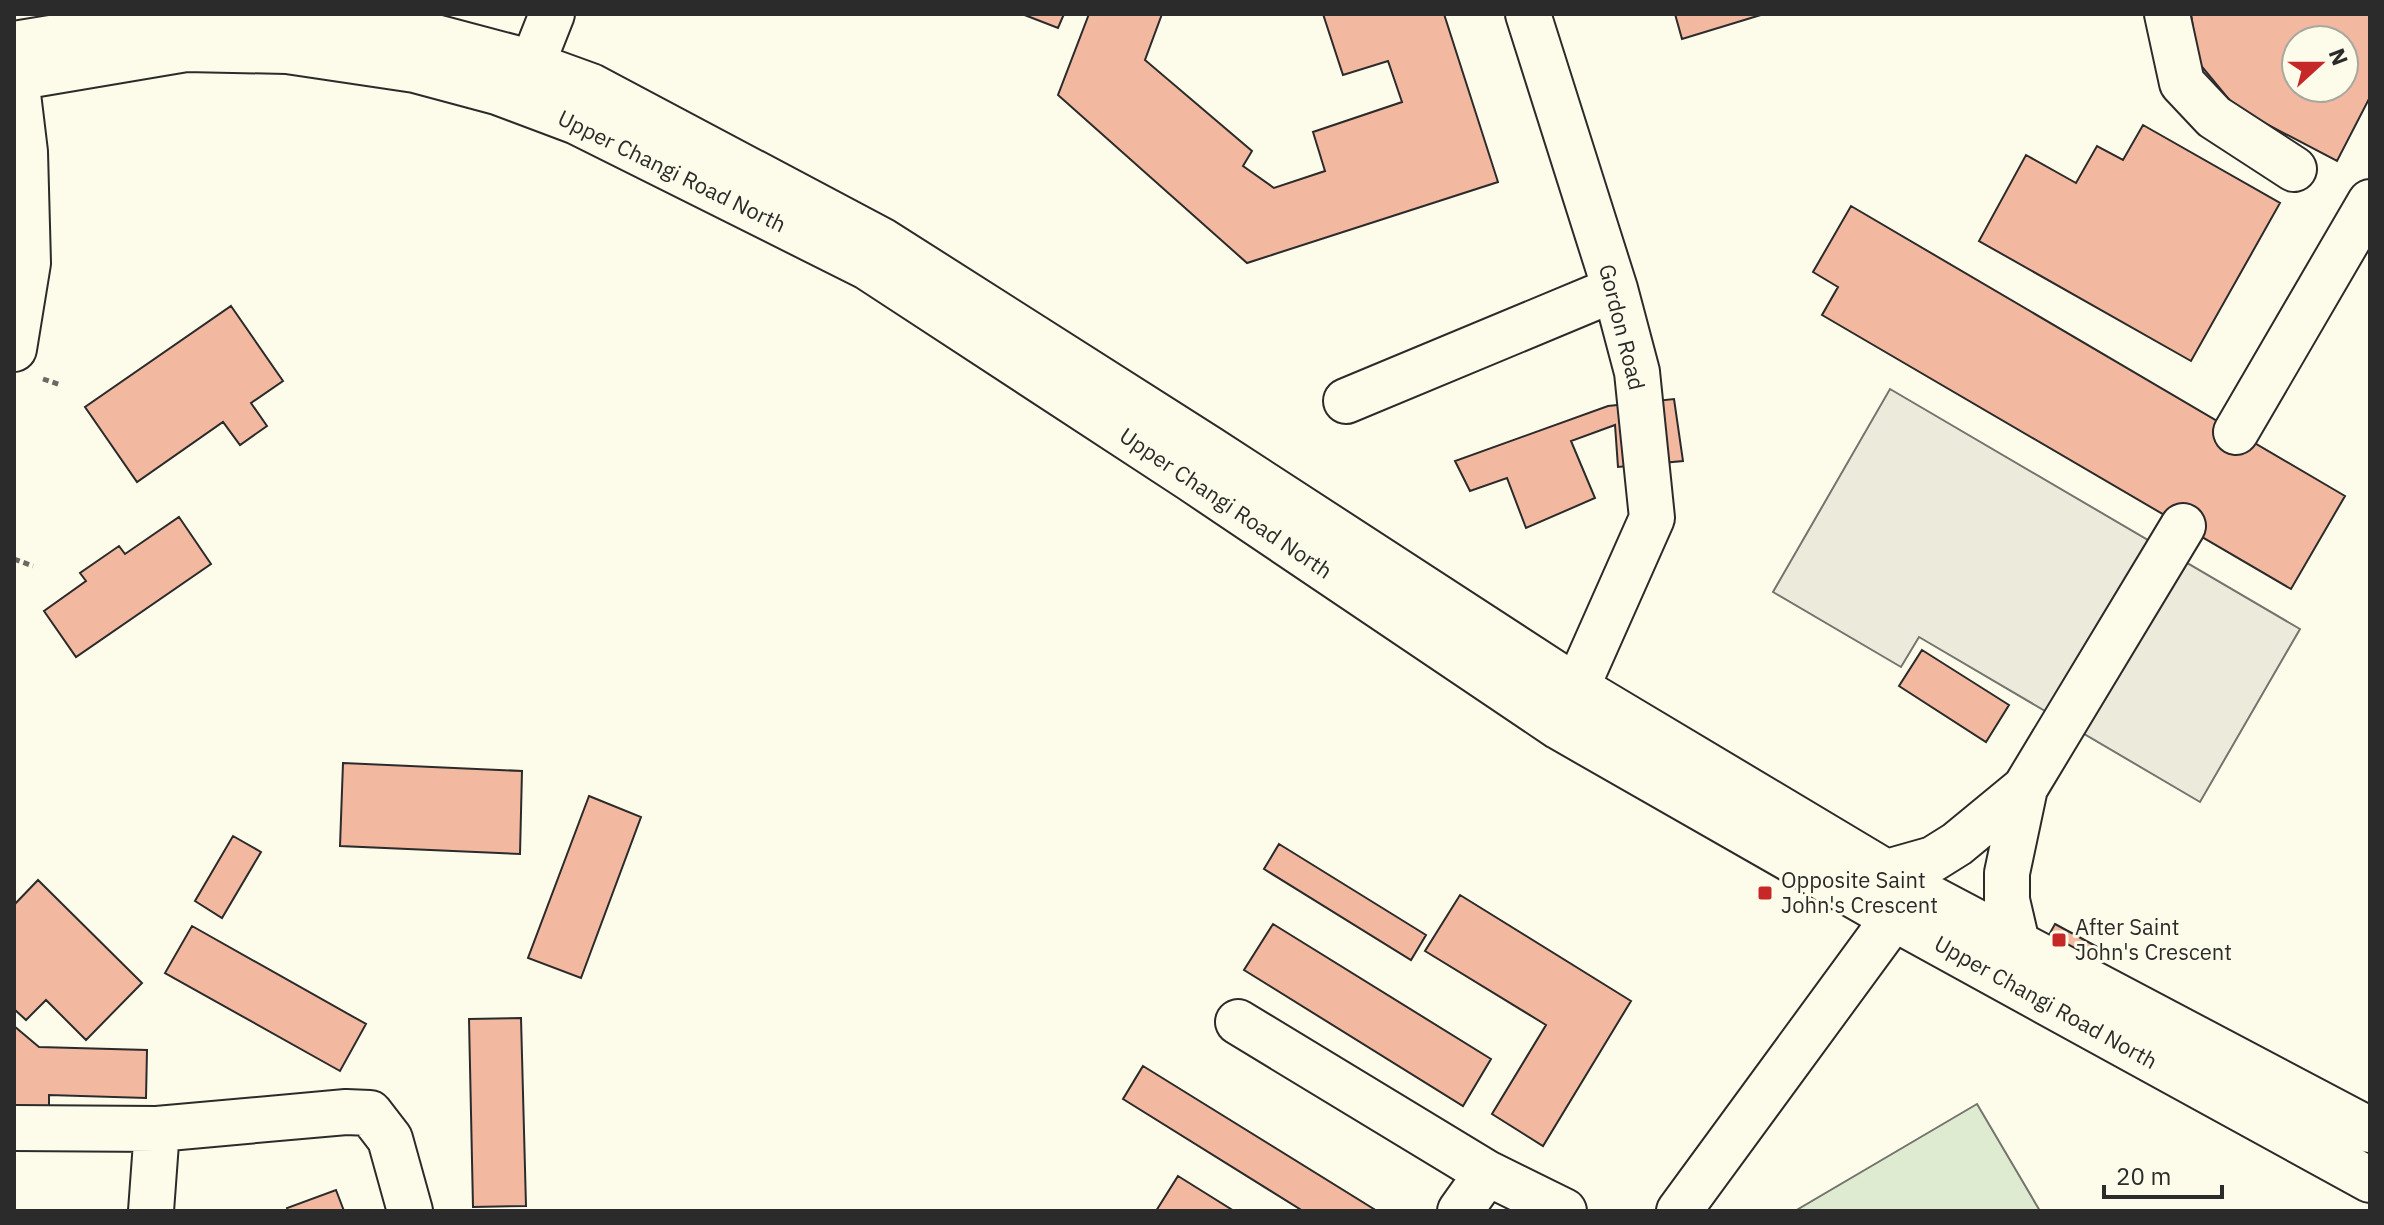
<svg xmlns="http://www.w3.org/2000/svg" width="2384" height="1225" font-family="'IBM Plex Sans',sans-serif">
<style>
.green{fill:#deebd1;stroke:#74746e;stroke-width:2}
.parking{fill:#eceadb;stroke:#74746e;stroke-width:2}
.building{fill:#f2b8a0;stroke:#2b2b2b;stroke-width:2;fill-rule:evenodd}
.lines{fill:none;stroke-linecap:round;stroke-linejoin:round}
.minor-casing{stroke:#2b2b2b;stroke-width:48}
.path{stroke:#6a6964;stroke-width:5;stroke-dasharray:6 4;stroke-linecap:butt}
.minor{stroke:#fdfbea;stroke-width:44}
.poi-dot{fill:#c62828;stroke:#fdfbea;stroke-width:3}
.labels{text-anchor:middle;stroke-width:6;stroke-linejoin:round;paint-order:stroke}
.street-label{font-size:22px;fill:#2b2b2b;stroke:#fdfbea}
.poi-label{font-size:22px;fill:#2b2b2b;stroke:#fdfbea;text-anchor:start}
</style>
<rect width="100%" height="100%" fill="#fdfbea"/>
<path class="green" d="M1977 1104 2040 1211H1795Z"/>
<path class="parking" d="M1890 389 2300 629 2200 802 1919 637 1901 667 1773 592Z"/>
<path class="building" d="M1022 14H1064L1058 28Z
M1089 14H1162L1145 60 1252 151 1243 166 1274 188 1325 171 1313 132 1402 102 1388 61 1343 75 1323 14H1444L1498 182 1247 263 1058 95Z
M1675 14H1764L1682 39Z
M2191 14H2370V97L2337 161 2236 108 2198 62ZM2296 40H2344V88H2296Z
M2143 125 2280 203 2191 361 1979 241 2026 155 2076 183 2097 146 2123 160Z
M1851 206 2345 496 2291 589 1822 315 1838 287 1813 272Z
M231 306 283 381 251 403 267 426 240 445 223 422 137 482 85 407Z
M1674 399 1683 461 1618 467 1615 425 1571 441 1595 498 1526 528 1507 478 1470 491 1455 461 1608 406Z
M179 517 211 564 76 657 44 611 86 581 80 573 119 546 125 554Z
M1922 650 2009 705 1986 742 1899 686Z
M343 763 522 771 520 854 340 846Z
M589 796 641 817 581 978 528 958Z
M233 836 261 852 222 918 195 901Z
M1279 844 1426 935 1411 960 1264 869Z
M38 880 142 983 86 1040 46 1000 26 1020 14 1009V905Z
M1460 895 1631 1001 1543 1146 1492 1114 1546 1025 1425 951Z
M1273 924 1491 1059 1463 1106 1244 970Z
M2055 924 2103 950 2093 969 2045 942Z
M192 926 366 1024 340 1071 165 973Z
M521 1018 526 1206 473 1207 469 1019Z
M14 1026 39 1047 147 1050 146 1098 49 1095V1148L14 1147Z
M1143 1066 1377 1211H1303L1123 1099Z
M1178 1176 1234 1211H1156Z
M336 1190 344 1211H288L287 1208Z"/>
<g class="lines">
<g class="minor-casing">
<path id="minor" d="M295 14 367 20 432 36 511 57 591 86 883 241 1210 449 1576 687 1914 889 2370 1130
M1528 14 1615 289 1637 372 1652 518 1565 714
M2167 14 2182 83 2214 117 2294 169
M14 44 173 18 282 14
M14 61 25 152 28 263 14 349
M14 78 186 49 287 51 415 70 497 92 577 122 867 267 1191 479 1559 727 1895 919 2370 1180
M522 90 552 14
M1346 401 1615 289
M2236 432 2370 202
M2025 788 2183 526
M1887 872 1933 859 1957 844 2025 788 2007 873V900L2017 943
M1238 1022 1487 1173 1564 1211
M14 1128 157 1129 346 1112 370 1113 390 1139 410 1211
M151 1211 157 1129
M1460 1211 1487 1173
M1679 1211 1909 897"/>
</g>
<path class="path" d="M43 379 61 385
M14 559 33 566"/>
<use href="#minor" class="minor"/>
</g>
<g class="poi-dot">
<rect x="1757" y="885" width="16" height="16" rx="4"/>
<rect x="2051" y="932" width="16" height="16" rx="4"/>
</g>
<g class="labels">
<g class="street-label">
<text transform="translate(672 171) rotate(26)" y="8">Upper Changi Road North</text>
<text transform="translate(1622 327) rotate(76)" y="8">Gordon Road</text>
<text transform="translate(1226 503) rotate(34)" y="8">Upper Changi Road North</text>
<text transform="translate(2046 1002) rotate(29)" y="8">Upper Changi Road North</text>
</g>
<g class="poi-label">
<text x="1781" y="888">Opposite Saint<tspan x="1781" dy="25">John's Crescent</tspan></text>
<text x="2075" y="935">After Saint<tspan x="2075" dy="25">John's Crescent</tspan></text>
</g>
</g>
<rect width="2384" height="1225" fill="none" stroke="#2b2b2b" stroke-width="32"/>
<g transform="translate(2320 64) rotate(69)"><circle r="38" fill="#fdfbea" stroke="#a9a89e" stroke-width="2"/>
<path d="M0-6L14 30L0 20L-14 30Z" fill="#c62828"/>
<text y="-12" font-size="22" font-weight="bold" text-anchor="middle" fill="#2b2b2b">N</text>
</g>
<path d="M2104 1185v12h118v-12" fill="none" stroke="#2b2b2b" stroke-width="4"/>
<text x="2116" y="1185" font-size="24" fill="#2b2b2b" stroke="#fdfbea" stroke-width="6" paint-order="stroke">20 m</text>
</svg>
